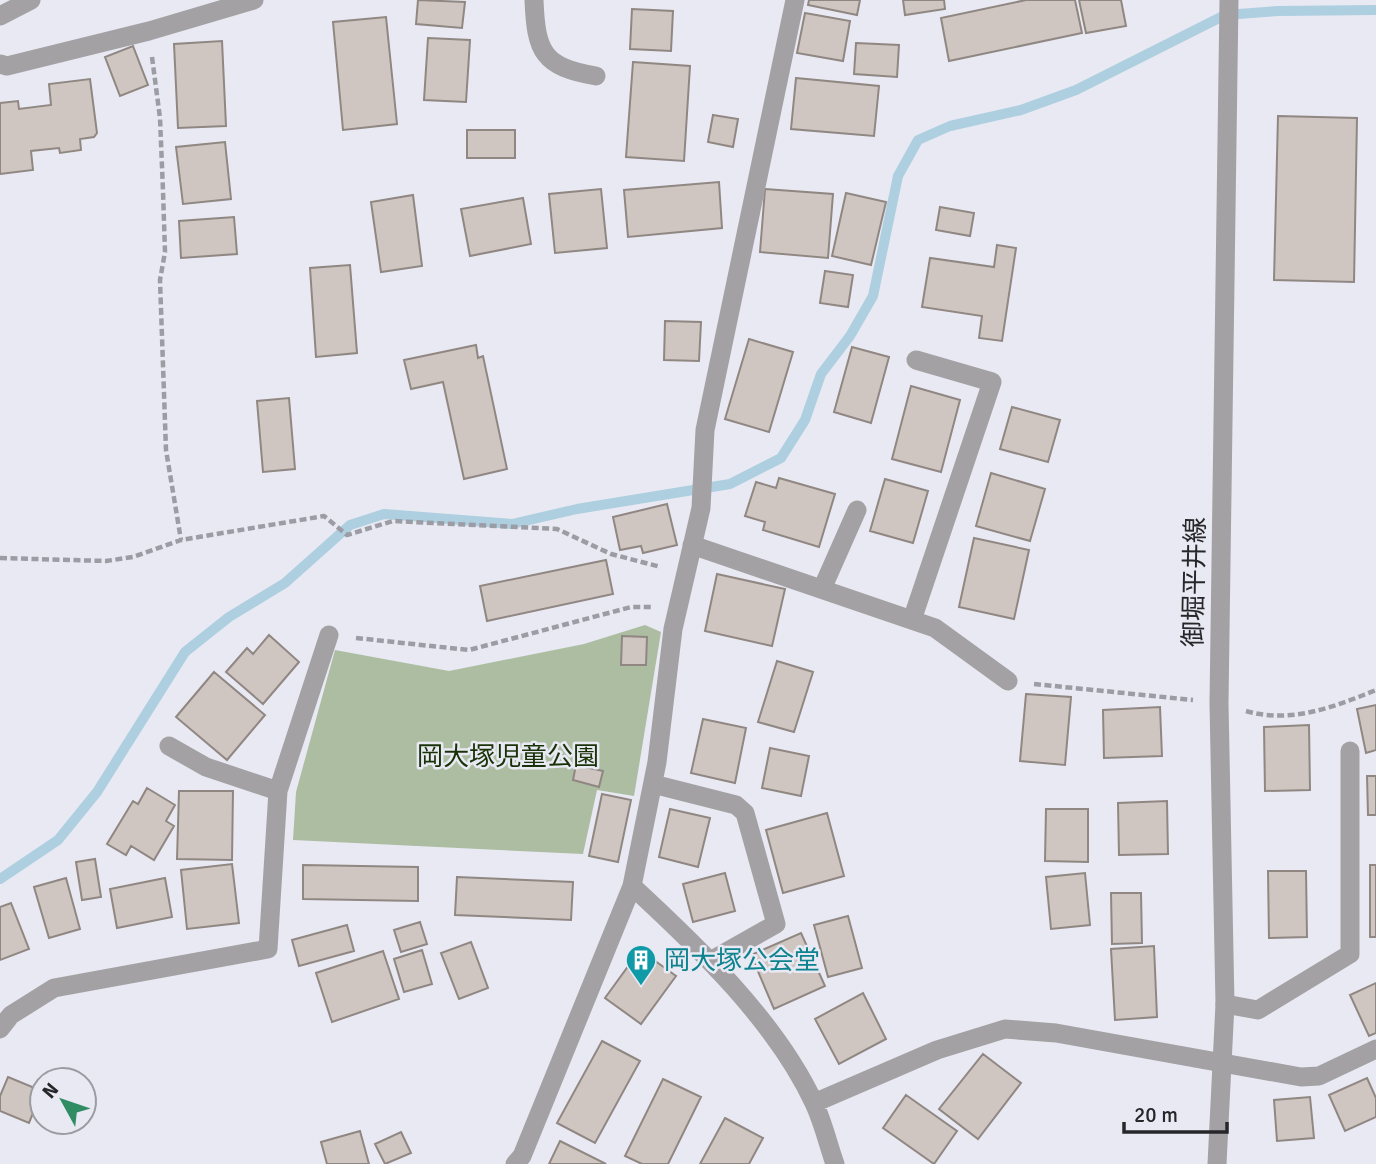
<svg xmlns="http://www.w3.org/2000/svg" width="1376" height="1164" font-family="Signika,'Noto Sans JP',sans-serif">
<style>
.green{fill:#acbda2}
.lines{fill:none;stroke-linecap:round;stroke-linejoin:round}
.stream{stroke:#adcfe0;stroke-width:10}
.building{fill:#cfc6c2;stroke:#908783;stroke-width:2}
.path{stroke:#9c9da4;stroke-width:4.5;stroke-dasharray:7 3.5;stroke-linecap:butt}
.minor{stroke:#a3a1a4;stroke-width:19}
.tertiary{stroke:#a3a1a4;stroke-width:19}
.labels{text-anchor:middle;stroke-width:5;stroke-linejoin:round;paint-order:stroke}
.street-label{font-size:26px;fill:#27272b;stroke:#e8e9f2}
.park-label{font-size:26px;fill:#193106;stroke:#e8e9f2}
.culture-label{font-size:26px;fill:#0d838f;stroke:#e8e9f2;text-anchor:start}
</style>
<rect width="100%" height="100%" fill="#e8e9f2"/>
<path class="green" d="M645 625 661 632 634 796 597 790 583 854 293 840 296 792 335 650 449 671 584 644Z"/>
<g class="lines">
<path class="stream" d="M0 879 58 840 97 792 185 652 229 617 285 583 350 525 384 514 512 524 577 509 730 484 781 458 805 420 821 374 850 336 873 296 898 176 918 140 950 126 1021 110 1076 90 1225 15 1278 11 1376 10"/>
</g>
<path class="building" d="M418 0 465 2 462 28 416 24Z
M809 0H860L857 15 808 5Z
M903 0H944L945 9 905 15Z
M1026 0H1075L1082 33 949 61 941 18Z
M1079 0H1121L1126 26 1086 33Z
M632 9 673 11 671 51 630 49Z
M805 13 850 21 843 61 797 53Z
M386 17 397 124 343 130 333 22Z
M428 38 470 40 466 102 424 100Z
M222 41 226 126 178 128 174 44Z
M856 43 899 45 897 77 854 74Z
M133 46 148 85 120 96 105 57Z
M633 62 690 66 684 161 626 157Z
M796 78 879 86 874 136 791 129Z
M90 79 97 133 94 137 80 139 81 150 60 153 59 148 31 151 33 170 0 174V103L18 101 19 109 51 105 49 84Z
M713 115 738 119 733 147 708 142Z
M1278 116 1357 118 1354 282 1274 280Z
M467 130H515V158H467Z
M225 142 231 199 183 204 176 147Z
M719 182 722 228 628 237 624 190Z
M601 189 607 248 555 253 549 194Z
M765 189 833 194 828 258 760 252Z
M846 193 886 202 871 265 832 256Z
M413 195 422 266 381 272 371 202Z
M523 198 531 244 470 256 461 209Z
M940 207 974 213 970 236 936 230Z
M234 217 237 254 181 258 179 221Z
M997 245 1016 248 1002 341 979 338 982 316 922 307 930 258 994 267Z
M350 265 357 353 316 357 310 268Z
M825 271 853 275 848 307 820 303Z
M665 321 701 322 699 361 664 360Z
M749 339 793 352 769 432 725 419Z
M476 345 478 358 483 356 507 469 464 479 443 382 411 389 404 360Z
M852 347 889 357 871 423 834 412Z
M911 386 960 400 941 472 892 459Z
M289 398 295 469 263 472 257 401Z
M1012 407 1060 420 1048 462 1000 449Z
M991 473 1045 489 1030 541 976 526Z
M779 478 835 494 819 547 763 530 765 522 745 516 756 482 776 488Z
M885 479 928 491 913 543 870 531Z
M667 504 677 545 643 553 641 546 620 550 613 517Z
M974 538 1029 550 1014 619 959 607Z
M606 560 613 594 487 621 480 586Z
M717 574 785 589 772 646 705 631Z
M269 635 299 662 263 704 226 672 247 648 253 654Z
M622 636 647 637 646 665H621Z
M777 661 813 672 794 732 758 722Z
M214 672 265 715 227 760 176 717Z
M1026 694 1071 697 1065 765 1020 761Z
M1376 705V750L1366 753 1357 709Z
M1160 707 1162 756 1104 758 1103 710Z
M703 719 746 728 735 783 691 773Z
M1309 725 1310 790 1265 791 1264 727Z
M770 748 809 756 801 796 762 788Z
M576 765 603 771 599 787 573 780Z
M1367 776H1376V815H1368Z
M147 788 175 805 166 821 174 826 154 860 131 846 126 855 107 844 133 801 138 804Z
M179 791H233L232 860 177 859Z
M602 794 631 800 618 862 589 856Z
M1167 801 1168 854 1119 855 1118 803Z
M670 809 710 818 698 867 659 857Z
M1046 809H1088V862L1045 861Z
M827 813 844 876 783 893 766 830Z
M95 859 101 897 82 900 76 862Z
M232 864 239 923 187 929 181 870Z
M303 865 418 867V901L303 899Z
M1370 865H1376V937H1370Z
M1268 871H1306L1307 937 1269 938Z
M725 873 735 911 693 922 683 884Z
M1085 873 1090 925 1051 929 1046 877Z
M457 877 573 882 571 920 455 915Z
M66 878 80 929 49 938 34 887Z
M165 878 172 917 117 928 110 889Z
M1111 893H1141L1142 943 1112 944Z
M11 903 29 949 0 960V907Z
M848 916 862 968 828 977 814 925Z
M420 922 427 944 401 952 394 930Z
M347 925 354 951 299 966 292 940Z
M801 933 825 986 774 1009 751 955Z
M471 942 488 988 459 999 441 953Z
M1154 946 1157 1017 1115 1020 1111 949Z
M422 950 432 984 404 992 394 959Z
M640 950 676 976 641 1024 605 998Z
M383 951 399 999 332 1022 316 973Z
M1376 983V1033L1369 1036 1350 995Z
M863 993 886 1039 839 1064 815 1019Z
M602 1041 640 1061 595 1143 557 1123Z
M983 1054 1021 1083 978 1139 939 1109Z
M8 1077 42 1091 29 1123 0 1111V1096Z
M1367 1078 1376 1098V1117L1345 1131 1329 1095Z
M663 1079 701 1097 668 1164H642L625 1156Z
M906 1095 957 1131 934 1164 883 1128Z
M1310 1097 1314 1138 1277 1141 1274 1100Z
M725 1118 763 1138 749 1164H700Z
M360 1131 369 1164H327L321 1142Z
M401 1132 411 1153 385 1164 375 1144Z
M560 1141 606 1164H549Z"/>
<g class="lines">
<path class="path" d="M152 57 160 118 163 191 165 252 160 280 166 450 181 540
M0 558 106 561 133 557 181 540 324 516 347 535 393 521 557 529 611 554 661 567
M356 638 469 650 631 607H652
M1034 684 1193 700
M1246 711C1291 724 1334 707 1376 690"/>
<path class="minor" d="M534 0C536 52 543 67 596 76
M0 64 7 66 149 31 254 0
M692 545 935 628 1008 681
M822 589 857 510
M912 620 992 382 916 360
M169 746 206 767 278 791
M653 784 736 805 745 813 776 924 712 960
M632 886C697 946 776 1021 814 1103 823 1122 828 1144 835 1164
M1225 1004 1258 1010 1350 954V751
M0 1029 11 1015 54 988 268 949 278 791 329 635
M814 1103 937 1050 1005 1029 1056 1033 1301 1077 1319 1076 1376 1049
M515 1164 522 1156 632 886 657 762 673 629 701 508 705 430 795 0"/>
<path class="tertiary" d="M0 16 31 0
M1217 1164 1225 1004 1219 703 1229 0"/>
</g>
<defs>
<g id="building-pin" transform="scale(1.575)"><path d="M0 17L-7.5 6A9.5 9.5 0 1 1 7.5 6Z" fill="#0f9aa8" stroke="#e8e9f2"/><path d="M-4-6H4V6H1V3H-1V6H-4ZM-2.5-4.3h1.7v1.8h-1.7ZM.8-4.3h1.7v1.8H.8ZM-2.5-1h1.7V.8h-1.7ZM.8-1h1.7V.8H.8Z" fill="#fff"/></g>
</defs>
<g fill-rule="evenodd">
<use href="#building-pin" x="641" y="960"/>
</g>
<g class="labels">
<g class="street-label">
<text transform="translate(1194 582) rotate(-89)" y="9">御堀平井線</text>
</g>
<g class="park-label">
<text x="508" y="765">岡大塚児童公園</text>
</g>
<g class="culture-label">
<text x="664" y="969">岡大塚公会堂</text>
</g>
</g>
<g transform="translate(63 1101) rotate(310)"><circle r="33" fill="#e8e9f2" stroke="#9b9ba2" stroke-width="2"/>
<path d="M0-5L12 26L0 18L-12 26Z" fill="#2f8c63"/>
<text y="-10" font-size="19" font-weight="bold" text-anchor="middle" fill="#27272b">N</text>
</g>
<path d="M1124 1122v10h103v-10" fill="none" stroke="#27272b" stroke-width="3.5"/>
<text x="1134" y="1122" font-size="21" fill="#27272b" stroke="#e8e9f2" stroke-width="5" paint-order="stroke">20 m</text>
</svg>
